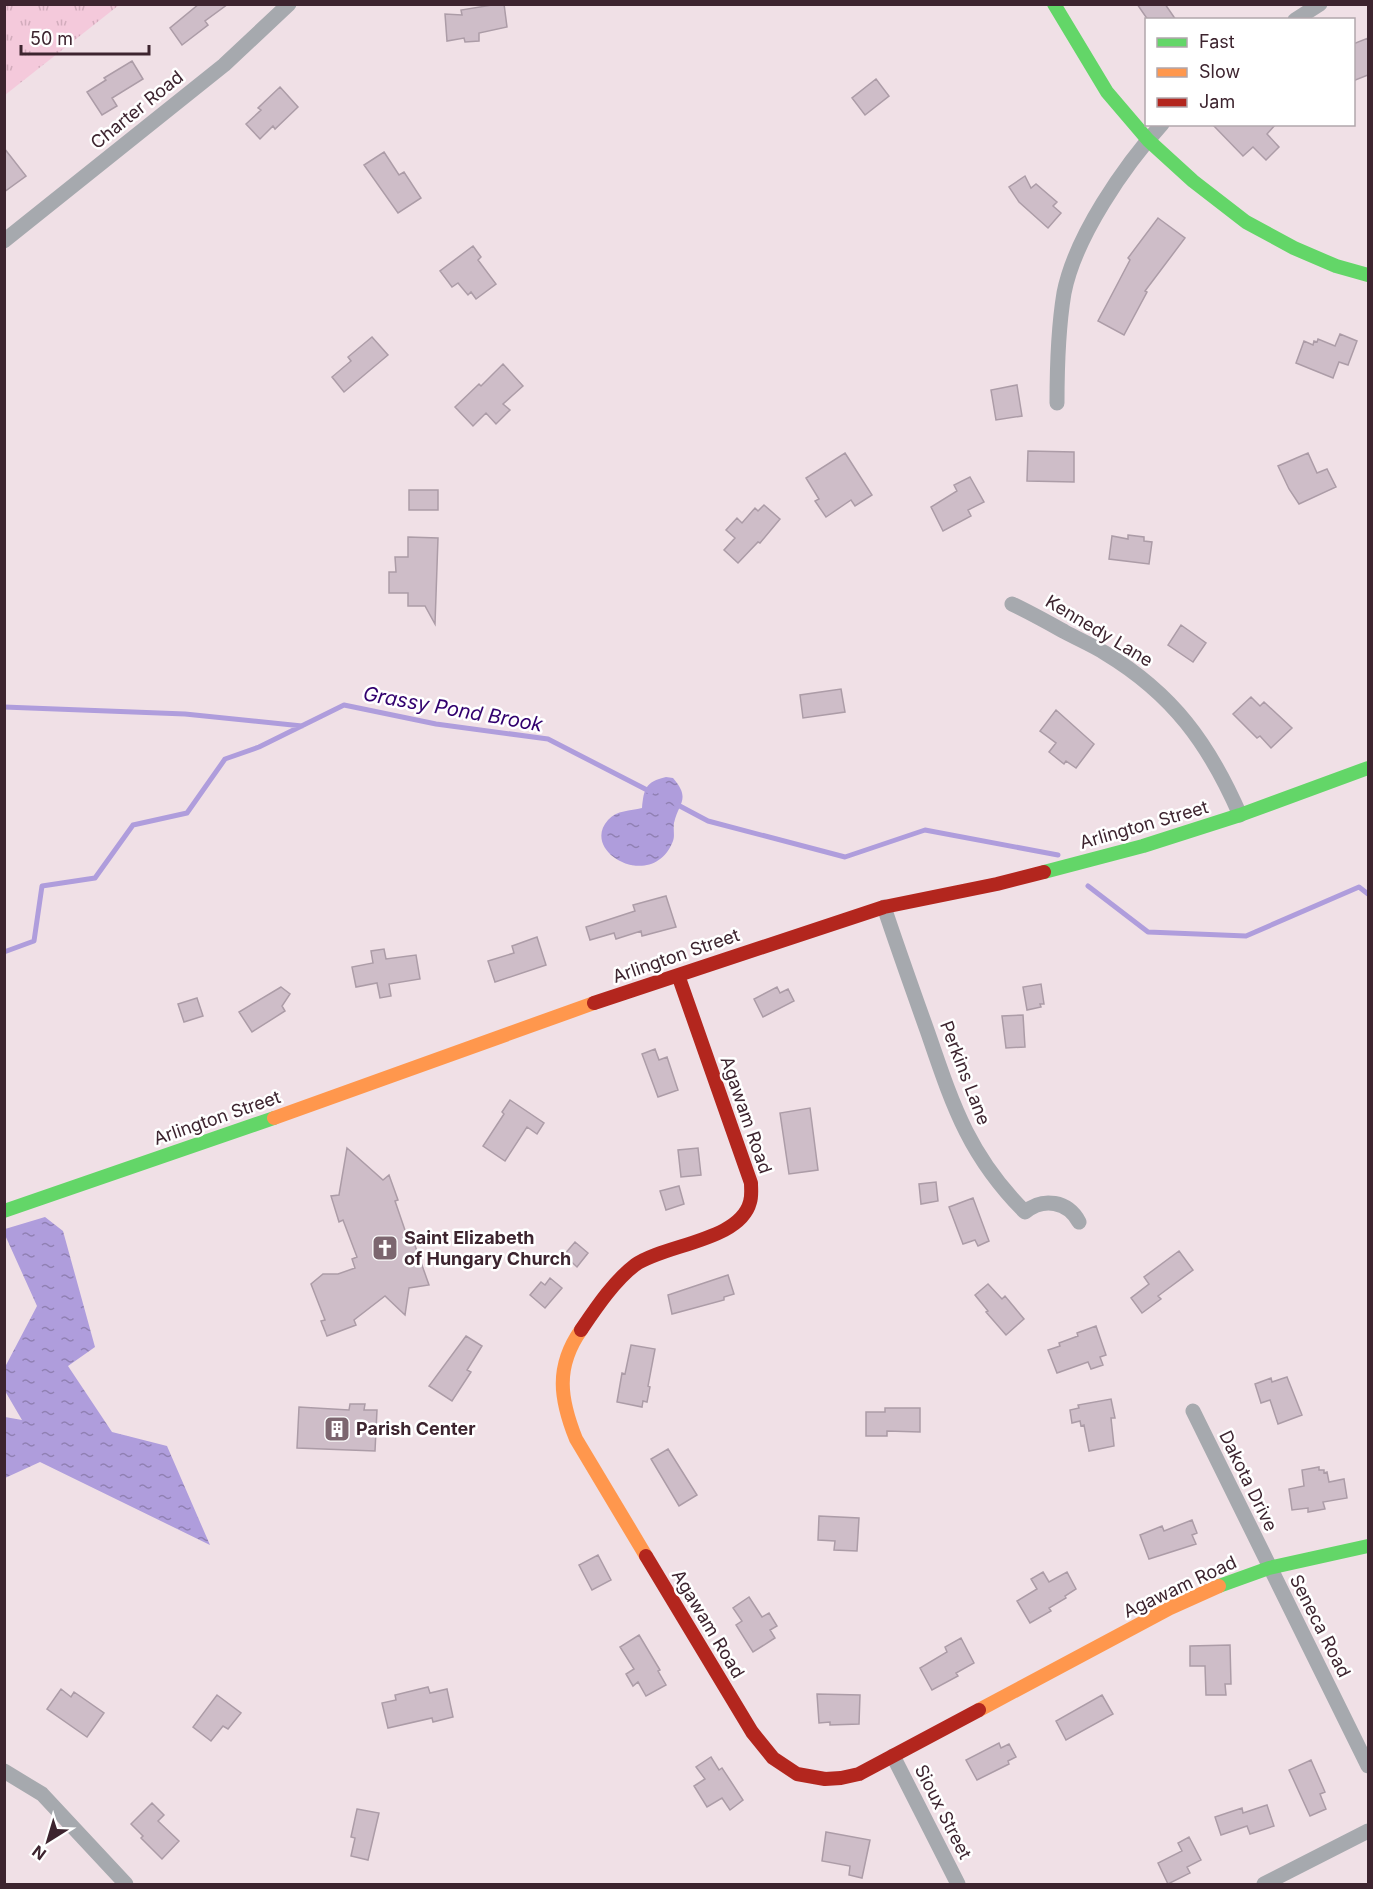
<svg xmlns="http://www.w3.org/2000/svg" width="1373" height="1889" font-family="Inter,sans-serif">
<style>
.park{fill:url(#park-tufts)}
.water{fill:url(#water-ripples)}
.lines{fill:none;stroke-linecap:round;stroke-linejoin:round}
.stream{stroke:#af9ddc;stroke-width:5}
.building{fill:#cebdc8;stroke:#ac9ca7;stroke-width:1.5}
.street{stroke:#a6a9ae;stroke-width:15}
.fast{stroke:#63d668;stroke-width:14}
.slow{stroke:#ff974d;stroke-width:14}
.jam{stroke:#b3261e;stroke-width:14}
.labels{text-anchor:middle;stroke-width:5;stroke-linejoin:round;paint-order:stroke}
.street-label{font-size:18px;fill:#3d242f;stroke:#fff}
.poi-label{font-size:18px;font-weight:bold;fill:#3d242f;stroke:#fff;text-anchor:start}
.water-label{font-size:20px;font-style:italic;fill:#31006e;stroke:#fff}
</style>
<defs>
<pattern id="park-tufts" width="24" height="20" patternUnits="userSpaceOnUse" patternTransform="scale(1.5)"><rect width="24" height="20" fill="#f4c9db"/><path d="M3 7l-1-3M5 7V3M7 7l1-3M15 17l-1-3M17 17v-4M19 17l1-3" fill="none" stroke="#d2acbc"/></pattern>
<pattern id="water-ripples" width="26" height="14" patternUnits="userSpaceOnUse" patternTransform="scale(1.5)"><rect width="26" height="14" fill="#af9ddc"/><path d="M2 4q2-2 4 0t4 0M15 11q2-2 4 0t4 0" fill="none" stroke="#9080b3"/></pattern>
</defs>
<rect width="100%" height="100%" fill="#f0e0e6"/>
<path class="park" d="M5 4H119V5L5 95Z"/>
<path class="water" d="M666 777 673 778C691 799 679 802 674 823 673 829 675 836 673 841 653 893 579 852 608 820 617 810 630 811 642 808 644 789 645 782 666 777Z
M45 1217 63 1231 95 1347 68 1366 112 1432 167 1446 210 1545 40 1462 5 1478V1417L22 1420 5 1391V1367L37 1306 5 1235V1229Z"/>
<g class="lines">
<path class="stream" d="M4 707 185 714 302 726
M676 804 708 821 845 857 925 830 1058 855
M1088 886 1148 932 1246 936 1359 887 1368 894
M4 952 34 941 42 886 95 878 133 825 187 813 225 759 259 747 344 705 436 724 548 739 651 792"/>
</g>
<path class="building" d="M199 4H228L205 21 208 25 182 45 170 28Z
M498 4H504L507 27 479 33V41L465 42 464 38 447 41 445 14 462 15 461 10Z
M1137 4H1165L1176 20H1148Z
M1368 38V75L1353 81V44Z
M132 61 143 79 112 98 117 106 102 115 87 92 106 80 104 78Z
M876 79 889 96 865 115 852 98Z
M280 87 298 107 275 129 273 126 260 139 246 124 261 110 258 108Z
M1212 124H1276L1267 134 1279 147 1266 160 1253 147 1243 156Z
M4 148 26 176 4 192Z
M384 152 399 175 404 172 421 198 398 213 364 165Z
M1025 176 1031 188 1036 184 1057 202 1053 206 1061 213 1048 228 1019 202 1009 187Z
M1158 218 1185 238 1145 291 1147 292 1124 335 1098 321 1130 260 1128 258Z
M473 246 481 257 478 260 496 284 476 299 471 292 468 295 458 283 452 287 440 271Z
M1340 334 1357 341 1348 365 1339 362 1333 378 1296 363 1304 341 1313 345 1314 341 1317 342 1318 339 1335 346Z
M372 337 388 355 344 392 332 377 351 361 348 357Z
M503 364 523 386 503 404 510 410 496 424 486 413 473 426 455 407 479 384 481 386Z
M1017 385 1022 416 996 420 991 390Z
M1028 451 1074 452V482L1027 481Z
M845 453 872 495 855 506 851 500 826 517 815 501 819 499 806 478Z
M1308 453 1317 473 1327 469 1336 487 1299 504 1289 489 1278 466Z
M970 477 984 502 968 510 971 516 943 531 931 507 957 491 954 485Z
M409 490H438V510H409Z
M764 505 780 519 760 543 758 542 738 563 724 550 735 538 726 530 737 518 742 523 755 508 758 511Z
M1128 535 1144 537V541L1152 542 1149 564 1109 559 1112 536 1128 539Z
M408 537 438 538 435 624 425 606H408V593H389V572H396L395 557H408Z
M1181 625 1206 643 1193 662 1168 645Z
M841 689 845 712 803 718 800 695Z
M1251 697 1260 706 1264 702 1292 728 1271 748 1260 736 1257 738 1233 714Z
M1056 710 1094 744 1076 768 1066 761 1064 764 1049 752 1056 743 1040 731Z
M666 896 676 927 642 936 641 931 616 939 614 933 590 940 586 927 635 911 633 905Z
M537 937 546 965 495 982 488 961 514 953 512 946Z
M384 949 386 959 416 955 420 979 389 984 391 996 380 998 377 983 356 987 352 967 373 963 371 951Z
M1041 984 1044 1004H1040L1041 1007 1027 1010 1023 987Z
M281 987 290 994 282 1006 285 1011 252 1032 239 1012Z
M777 987 780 993 788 989 794 1001 763 1017 754 999Z
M197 998 203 1016 184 1022 178 1004Z
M1023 1015 1025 1047 1006 1048 1002 1016Z
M655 1049 659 1060 667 1057 678 1090 658 1097 642 1054Z
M510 1100 544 1123 537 1134 527 1127 505 1161 483 1146 504 1114 502 1112Z
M810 1108 818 1170 789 1174 780 1113Z
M347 1148 383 1180 389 1175 398 1200 395 1201 408 1239 412 1237 429 1285 409 1288 405 1315 385 1296 354 1320 356 1325 327 1336 321 1321 325 1320 311 1284 323 1274H338L355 1268 352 1259 357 1257 343 1220 339 1222 331 1196 339 1195Z
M698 1148 701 1175 681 1177 678 1150Z
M936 1182 938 1201 921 1204 919 1184Z
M679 1186 684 1204 666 1210 660 1191Z
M973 1198 989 1241 978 1246 975 1240 963 1244 949 1207Z
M575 1242 588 1253 577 1267 564 1255Z
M1179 1251 1193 1270 1158 1296 1161 1299 1142 1313 1131 1298 1149 1284 1144 1277Z
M728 1275 734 1294 724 1297V1300L672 1314 668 1295Z
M550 1278 562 1288 545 1308 530 1295 541 1282 545 1285Z
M988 1284 1002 1299 1005 1296 1024 1319 1006 1335 986 1312 988 1311 975 1295Z
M1096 1326 1106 1355 1100 1357 1103 1365 1091 1369 1088 1362 1057 1373 1048 1350 1060 1346 1059 1343 1078 1336 1077 1333Z
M466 1336 482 1346 467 1370 471 1372 452 1401 429 1386Z
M631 1345 655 1349 648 1386 650 1387 647 1402 643 1401 642 1407 617 1402 622 1373 625 1374Z
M1287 1377 1302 1415 1278 1424 1270 1400 1261 1403 1255 1384 1271 1378 1272 1382Z
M1111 1399 1115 1418H1111L1114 1446 1089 1451 1084 1425 1081 1426 1080 1421 1072 1423 1070 1410 1079 1408 1078 1405Z
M350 1404H365L364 1410H377L375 1451 297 1448 299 1407 349 1410Z
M885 1408H920V1432L887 1431V1436H866V1412H885Z
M668 1449 697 1495 679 1506 651 1459Z
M1319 1467V1470H1324V1473L1327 1472 1329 1482 1344 1479 1347 1498 1323 1502 1325 1509 1308 1512V1508L1292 1510 1289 1489 1304 1486 1302 1470Z
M819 1516 859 1518 857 1551 834 1550 835 1541 818 1540Z
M1192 1520 1197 1533 1192 1535 1196 1544 1149 1559 1140 1535 1162 1526 1164 1531Z
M598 1555 611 1580 592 1590 579 1565Z
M1043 1572 1049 1582 1067 1572 1076 1589 1065 1596 1066 1598 1049 1608 1051 1611 1030 1623 1017 1601 1037 1589 1031 1579Z
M749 1597 762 1617 769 1613 777 1626 770 1630 775 1638 753 1652 736 1625 742 1621 733 1608Z
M639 1635 660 1670 658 1671 666 1685 646 1696 638 1682 633 1686 626 1674 634 1669 620 1647Z
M961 1638 974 1663 956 1673 958 1676 932 1690 920 1668 947 1652 945 1647Z
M1230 1645 1231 1684H1225L1226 1695H1206L1205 1666H1190V1646Z
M428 1687 430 1693 447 1689 453 1717 433 1722 432 1718 388 1728 382 1703 396 1700 395 1695Z
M61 1689 71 1697 74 1692 104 1713 87 1737 47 1709Z
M817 1694 860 1695 859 1724 830 1725V1722L819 1723Z
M217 1695 241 1713 228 1729 223 1726 211 1741 193 1727Z
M1102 1695 1113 1714 1066 1740 1056 1721Z
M999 1743 1001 1748 1009 1744 1016 1757 1008 1761 1009 1764 977 1780 966 1760Z
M711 1757 719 1770 722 1768 743 1800 730 1810 722 1798 707 1807 694 1786 705 1779 696 1767Z
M1311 1760 1325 1792 1320 1794 1326 1809 1310 1816 1289 1770Z
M152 1803 164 1815 158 1821 179 1841 162 1859 141 1838 143 1836 131 1824Z
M1267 1805 1274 1826 1250 1834 1247 1826 1221 1835 1215 1817 1242 1808 1243 1813Z
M357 1809 379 1813 368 1860 351 1856 355 1838 351 1837Z
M826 1832 870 1840 862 1878 849 1875 850 1866 822 1861Z
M1189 1837 1201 1860 1187 1867 1190 1873 1168 1884 1158 1863 1182 1851 1178 1843Z"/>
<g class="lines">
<path class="street" d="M1295 20 1320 4
M4 241 224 65 289 4
M1057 403C1057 366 1058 329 1064 293 1075 237 1124 166 1162 124
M1012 604C1031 613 1047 622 1065 632 1078 639 1092 645 1105 653 1173 694 1209 744 1240 815
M884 907C898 949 913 991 928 1033 953 1106 969 1156 1025 1212 1043 1197 1068 1201 1079 1222
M1193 1411 1368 1766
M893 1756 958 1884
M4 1771 42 1794 126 1884
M1264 1884 1368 1831"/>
<path class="fast" d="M1054 4 1107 92 1148 140 1193 181 1246 222 1294 248 1336 266 1368 275
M1044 872 1143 846 1240 815 1368 768
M4 1211 274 1118
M1219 1586 1269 1568 1368 1546"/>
<path class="slow" d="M274 1118 594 1003
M581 1330C555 1367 560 1399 576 1439L646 1556
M979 1710 1170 1608 1219 1586"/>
<path class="jam" d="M594 1003 884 907 997 884 1044 872
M581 1330C596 1308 614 1281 635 1265 665 1244 740 1241 750 1202 752 1196 751 1189 751 1183L678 975
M646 1556 752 1732 773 1758 797 1774 825 1779 841 1778 859 1774 979 1710"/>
</g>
<defs>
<g id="church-square" transform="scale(1.35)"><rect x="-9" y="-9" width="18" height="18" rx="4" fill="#7c666f" stroke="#fff"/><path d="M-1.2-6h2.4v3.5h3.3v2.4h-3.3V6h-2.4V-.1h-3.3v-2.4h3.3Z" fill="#fff"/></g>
<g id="building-square" transform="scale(1.35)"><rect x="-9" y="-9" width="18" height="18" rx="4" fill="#7c666f" stroke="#fff"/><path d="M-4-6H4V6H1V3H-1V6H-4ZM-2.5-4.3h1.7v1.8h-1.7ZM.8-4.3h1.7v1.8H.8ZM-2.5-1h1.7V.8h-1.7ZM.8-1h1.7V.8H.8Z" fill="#fff"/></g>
</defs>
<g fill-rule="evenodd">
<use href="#church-square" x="385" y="1248"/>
<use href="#building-square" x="337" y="1429"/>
</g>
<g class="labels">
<g class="street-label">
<text transform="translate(137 110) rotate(-39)" y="6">Charter Road</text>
<text transform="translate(1099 631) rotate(31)" y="6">Kennedy Lane</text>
<text transform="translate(1144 825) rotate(-16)" y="6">Arlington Street</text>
<text transform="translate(676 956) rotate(-19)" y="6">Arlington Street</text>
<text transform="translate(965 1073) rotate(69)" y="6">Perkins Lane</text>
<text transform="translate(746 1115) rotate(71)" y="6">Agawam Road</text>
<text transform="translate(217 1118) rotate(-19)" y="6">Arlington Street</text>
<text transform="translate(1248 1481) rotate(64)" y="6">Dakota Drive</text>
<text transform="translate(1180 1587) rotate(-25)" y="6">Agawam Road</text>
<text transform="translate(708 1624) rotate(59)" y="6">Agawam Road</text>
<text transform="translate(1320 1626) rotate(63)" y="6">Seneca Road</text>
<text transform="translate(943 1812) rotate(63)" y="6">Sioux Street</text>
</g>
<g class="poi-label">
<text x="404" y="1244">Saint Elizabeth<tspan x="404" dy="21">of Hungary Church</tspan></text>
<text x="356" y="1435">Parish Center</text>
</g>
<g class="water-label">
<text transform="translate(453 709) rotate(10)" y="7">Grassy Pond Brook</text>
</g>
</g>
<rect width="1373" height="1889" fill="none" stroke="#3d242f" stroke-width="12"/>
<rect x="1145" y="18" width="210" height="108" fill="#ffffff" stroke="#b1a7ac" stroke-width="1.5"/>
<rect x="1157" y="38" width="30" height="9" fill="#63d668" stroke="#b1a7ac" stroke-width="1.5"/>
<text x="1199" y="48" font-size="18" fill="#3d242f">Fast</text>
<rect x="1157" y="68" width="30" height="9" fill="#ff974d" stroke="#b1a7ac" stroke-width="1.5"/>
<text x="1199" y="78" font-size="18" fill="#3d242f">Slow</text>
<rect x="1157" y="98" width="30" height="9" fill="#b3261e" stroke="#b1a7ac" stroke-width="1.5"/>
<text x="1199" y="108" font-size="18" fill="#3d242f">Jam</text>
<g transform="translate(48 1841) rotate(217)" stroke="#ffffff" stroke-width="4.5" paint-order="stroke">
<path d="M0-4.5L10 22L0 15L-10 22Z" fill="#3d242f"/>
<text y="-9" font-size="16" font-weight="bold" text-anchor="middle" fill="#3d242f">N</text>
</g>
<path d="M21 45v9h128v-9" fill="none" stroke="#3d242f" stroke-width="3"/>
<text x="30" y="45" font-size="18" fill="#3d242f" stroke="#ffffff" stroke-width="4.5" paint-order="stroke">50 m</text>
</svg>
